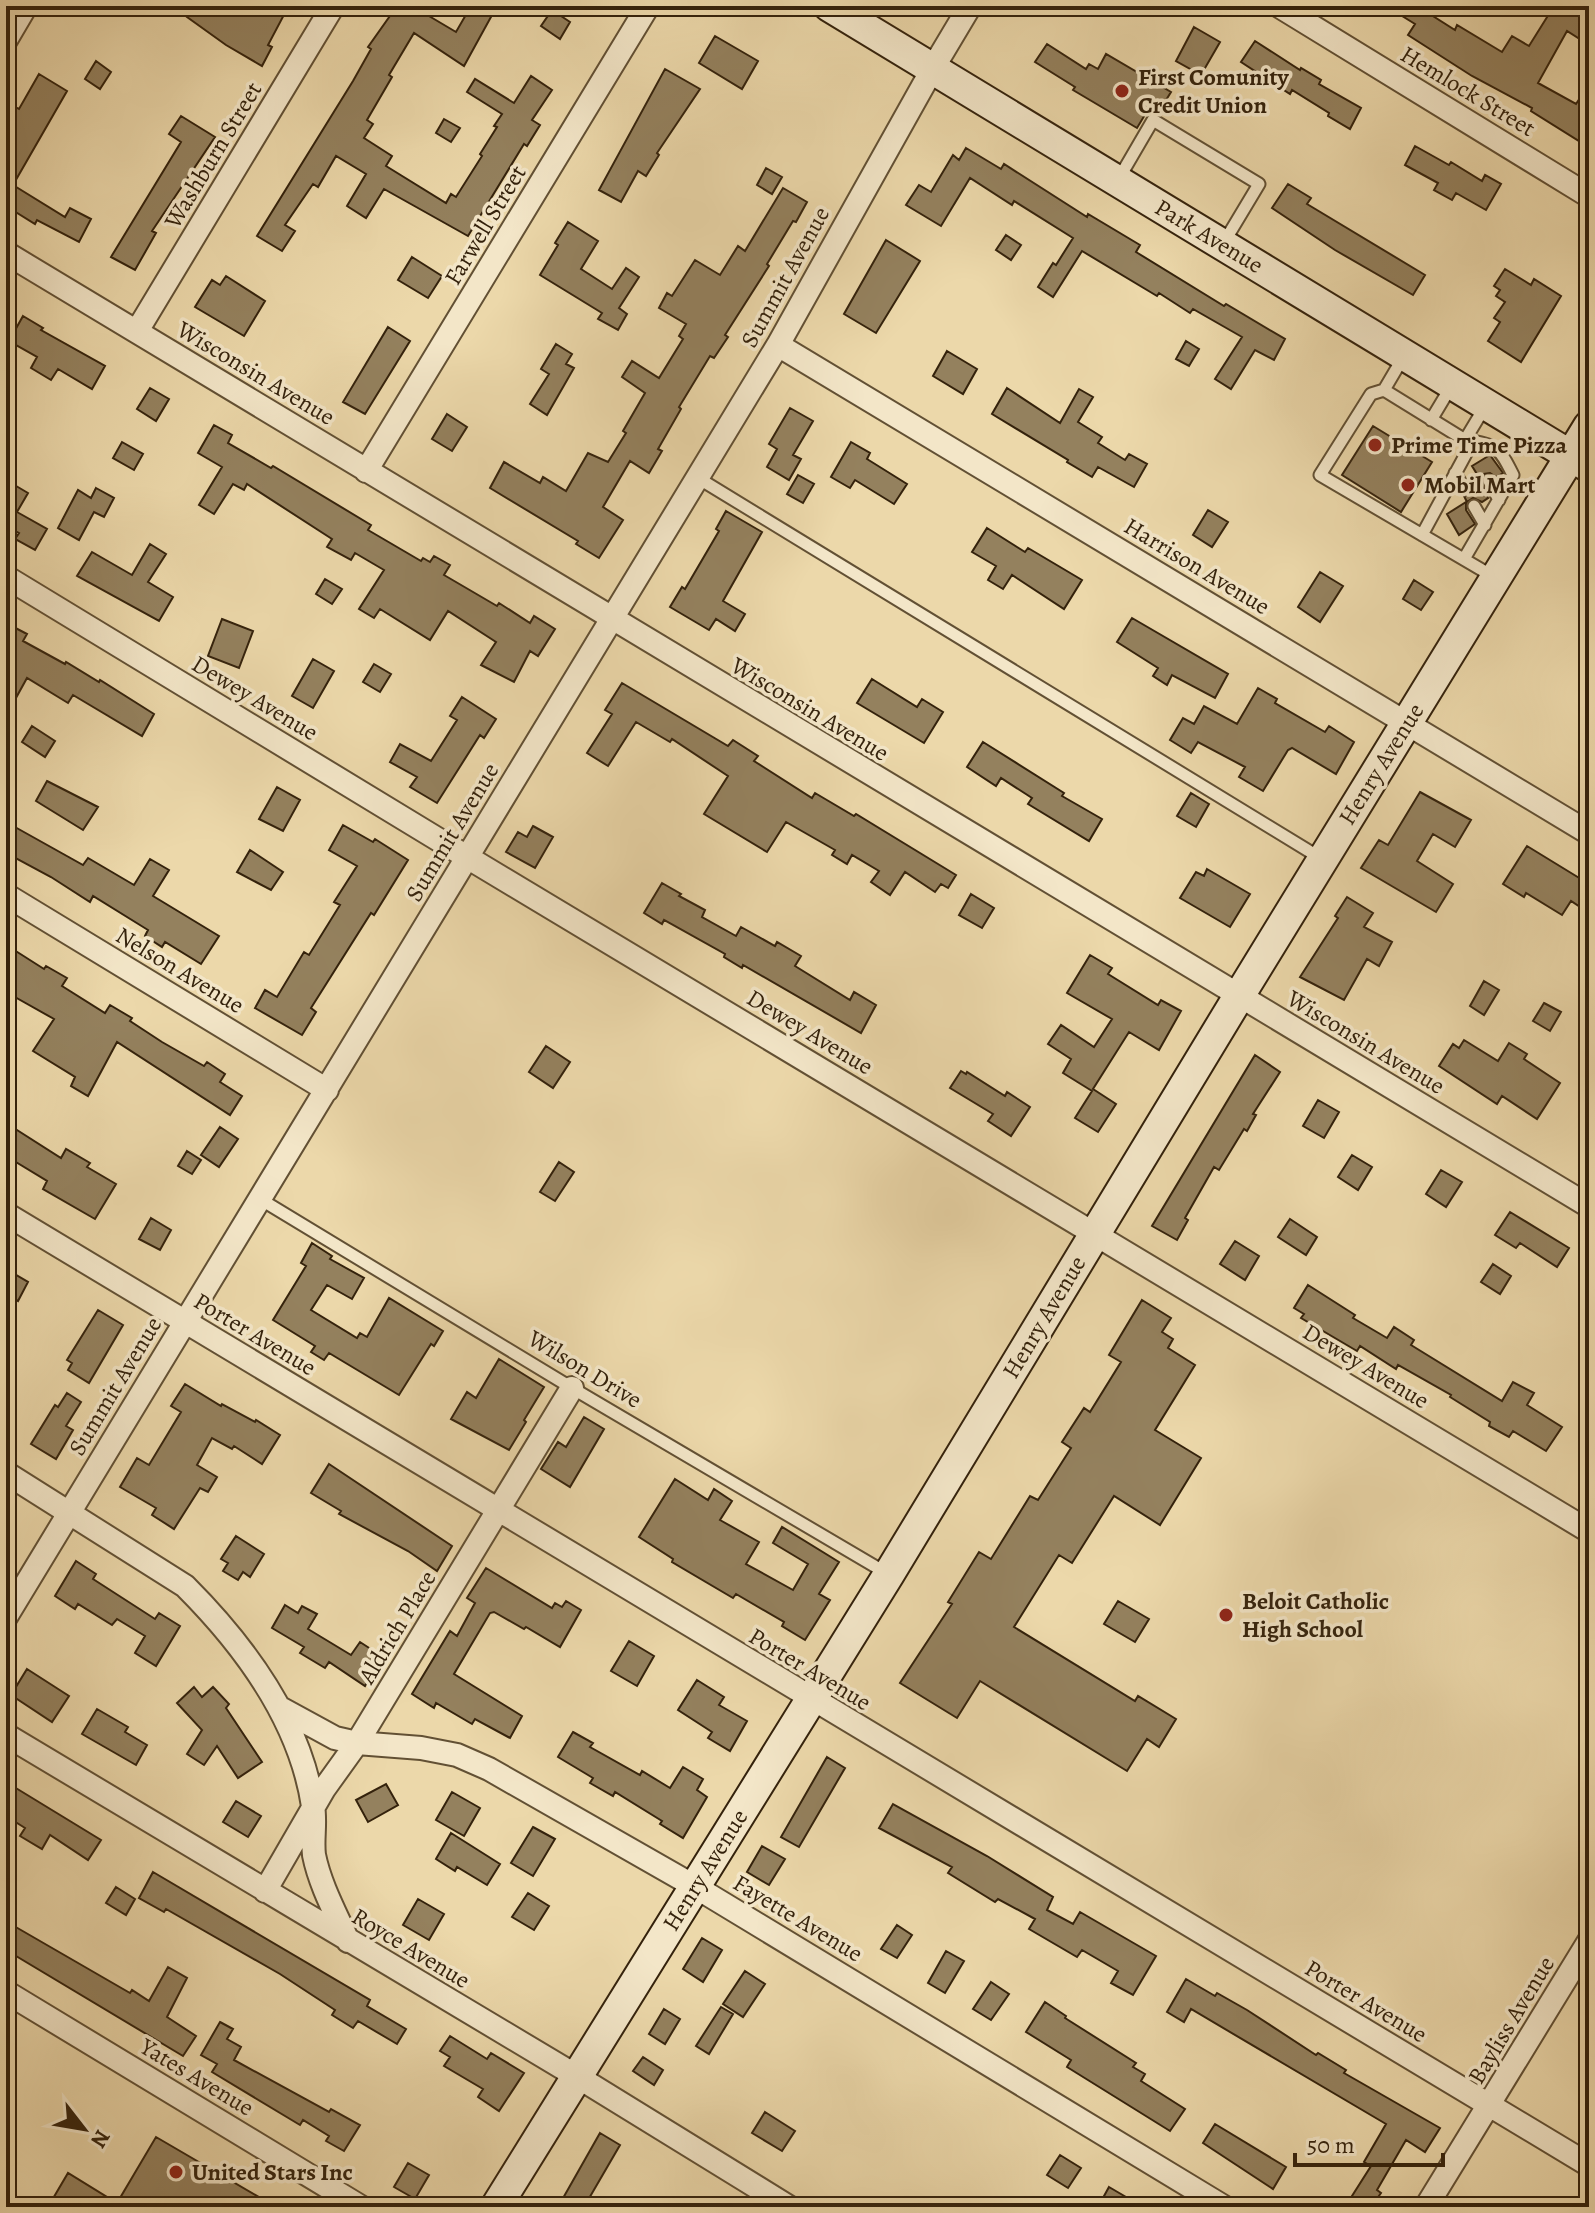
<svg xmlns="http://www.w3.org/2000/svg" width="1595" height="2213" font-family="Alegreya,serif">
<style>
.building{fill:#94815e;stroke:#34220c;stroke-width:2}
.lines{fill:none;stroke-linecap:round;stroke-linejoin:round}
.lane-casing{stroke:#625034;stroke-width:15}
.street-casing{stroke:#625034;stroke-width:26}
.secondary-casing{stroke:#34220c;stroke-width:34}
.lane{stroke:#f3e6c8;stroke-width:11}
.street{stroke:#f3e6c8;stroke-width:22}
.secondary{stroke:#f3e6c8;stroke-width:30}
.poi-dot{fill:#8f2418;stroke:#f3e6c8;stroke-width:3}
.labels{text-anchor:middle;stroke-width:7;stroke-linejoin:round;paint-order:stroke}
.poi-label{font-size:24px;font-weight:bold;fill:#34220c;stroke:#f3e6c8;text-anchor:start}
.street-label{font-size:24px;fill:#34220c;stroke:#f3e6c8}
</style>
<rect width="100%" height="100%" fill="#ecd8aa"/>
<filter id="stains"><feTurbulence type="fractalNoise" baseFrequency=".0025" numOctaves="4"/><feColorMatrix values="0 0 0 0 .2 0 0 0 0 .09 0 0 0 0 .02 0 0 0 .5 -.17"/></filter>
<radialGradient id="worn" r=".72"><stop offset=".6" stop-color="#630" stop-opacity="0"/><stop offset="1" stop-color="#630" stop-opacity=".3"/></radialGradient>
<path class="building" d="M194 6H276L286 11 268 45 272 47 262 66 226 45 187 17Z
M397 6H412L456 32 471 6H497L464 66 414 33 389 75 392 77 367 120 373 124 364 138 392 156 386 166 446 203 451 194 456 197 482 156 480 154 497 127 494 126 502 114 467 92 475 79 514 103 531 76 552 90 532 120 540 125 527 146 524 144 468 236 384 189 366 218 347 206 366 174 336 156 318 187 313 184 285 225 295 231 282 251 257 236 353 81 371 49 368 47Z
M1386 6H1417L1455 30 1457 25 1502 52 1512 36 1529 46 1554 6H1565L1578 14 1589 23V45L1567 31 1538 83 1576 104 1589 84V124L1579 141 1531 111 1532 108 1472 76 1408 35 1415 24Z
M552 10 570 22 560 39 541 26Z
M1194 27 1220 42 1201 75 1176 61Z
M715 36 758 61 742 89 699 63Z
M1255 41 1300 70 1301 68 1321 80 1319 84 1361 108 1350 129 1328 116 1329 113 1292 90 1290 94 1241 62Z
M1047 44 1086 69 1089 64 1098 69 1106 54 1171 92 1158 113 1149 108 1137 128 1073 90 1075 87 1035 62Z
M96 61 111 72 100 89 85 79Z
M665 69 700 89 657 153 659 155 646 176 638 171 621 202 599 190Z
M39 74 67 91 13 185 65 217 70 208 91 219 79 242 37 220 35 224 6 206V115L12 105 19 109Z
M181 116 215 137 152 231 156 233 135 270 111 257 181 142 169 134Z
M444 119 460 128 451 142 436 133Z
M1415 146 1449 165 1451 162 1482 181 1485 175 1501 184 1486 210 1456 193 1452 200 1434 190 1438 183 1405 165Z
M966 148 1001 169 1004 164 1087 217 1088 214 1140 245 1136 252 1224 306 1226 304 1285 339 1274 360 1255 350 1231 389 1215 379 1242 337 1193 309 1190 313 1159 293 1157 296 1082 251 1053 297 1038 287 1053 263 1056 265 1073 238 1014 201 1012 205 970 178 941 226 906 205 919 185 931 192 953 155 959 160Z
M766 168 782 177 772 194 757 185Z
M1288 184 1311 198 1307 204 1425 275 1413 295 1335 250 1272 208Z
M783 188 807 202 796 222 793 221 767 264 769 266 725 335 728 337 714 358 710 356 679 407 681 409 658 449 662 451 649 473 630 461 603 507 623 520 599 558 576 544 578 541 490 488 504 462 540 483 543 477 566 491 588 453 608 462 626 433 623 431 645 393 622 377 632 361 659 378 683 339 679 336 686 324 659 308 667 293 672 296 695 260 720 275 738 246 745 251Z
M568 222 598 241 581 269 612 289 626 268 639 277 619 308 627 314 618 330 598 319 602 313 540 275 558 245 555 243Z
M1006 235 1021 245 1011 260 996 250Z
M886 240 920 261 876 333 844 314Z
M412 257 442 276 428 298 398 280Z
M1505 269 1531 285 1534 279 1561 296 1521 362 1488 341 1500 322 1494 318 1505 302 1496 296 1500 290 1494 286Z
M226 276 265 301 244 336 195 307 212 280 220 285Z
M23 316 43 328 41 330 105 366 92 389 58 369 51 380 31 368 37 357 9 341Z
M388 327 410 341 365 414 343 402Z
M1186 341 1199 349 1189 366 1176 359Z
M556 344 572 354 566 364 574 368 547 415 530 404 549 374 541 369Z
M947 351 977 369 963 394 933 376Z
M150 388 169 399 156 421 137 409Z
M1007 388 1060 423 1079 389 1093 397 1078 422 1102 437 1098 443 1125 460 1129 454 1147 464 1134 487 1098 467 1092 477 1067 462 1068 460 992 414Z
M790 408 813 421 793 455 801 459 789 480 767 467 777 449 769 444Z
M447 414 467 427 452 451 432 439Z
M214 425 232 435 228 443 271 468 273 466 371 525 368 530 421 561 423 558 430 562 434 556 450 565 444 575 497 606 499 603 530 623 534 616 555 629 538 656 530 651 514 682 481 665 496 642 448 611 430 640 380 609 374 618 359 609 384 570 355 553 351 560 327 547 332 539 247 484 244 490 233 484 214 514 199 505 222 467 198 453Z
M1373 426 1432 462 1401 512 1342 475Z
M122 442 143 454 134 470 113 458Z
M851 442 870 453 867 459 907 484 894 504 855 480 850 488 831 477Z
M1490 455 1503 473 1496 477 1490 473 1484 474 1481 481 1488 498 1482 502 1473 498 1467 502 1464 496 1471 493V484L1480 479 1472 466Z
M798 475 814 484 803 503 787 494Z
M6 480 28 493 17 512 47 529 35 550 15 539 19 533 8 527 6 531Z
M96 488 114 498 104 517 94 512 79 540 58 528 78 490 91 498Z
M1466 502V510L1475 524 1459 535 1447 514Z
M1208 510 1228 522 1212 547 1193 535Z
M726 511 762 532 723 601 745 614 735 631 716 619 709 630 670 607 682 587 685 589 719 531 716 529Z
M987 528 1025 552 1028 548 1082 580 1064 609 1012 575 1003 589 988 580 996 566 972 552Z
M150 544 166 554 148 582 173 597 159 621 77 576 92 552 132 575Z
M1320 572 1343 586 1320 622 1298 607Z
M325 579 342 589 332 604 316 594Z
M1414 580 1433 592 1421 610 1403 599Z
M1132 618 1228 674 1215 698 1172 675 1167 685 1153 676 1158 668 1117 642Z
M222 619 253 631 239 668 208 656Z
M6 623 27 634 23 641 65 664 66 662 99 682 100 680 154 714 142 736 73 695 68 703 27 678 6 716Z
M313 659 334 671 313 708 292 696Z
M374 664 391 674 380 692 363 682Z
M872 679 917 707 922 699 943 712 924 743 857 703Z
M622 683 728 746 733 740 758 756 754 761 812 798 815 793 854 816 856 814 956 875 948 888 941 884 935 892 905 872 890 895 871 882 879 871 852 855 847 864 832 855 835 850 786 822 767 852 704 814 728 776 672 739 670 742 636 722 608 766 587 753 612 714 605 710Z
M1258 688 1277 699 1275 703 1325 732 1329 726 1354 742 1336 774 1292 748 1288 750 1263 791 1239 777 1245 767 1198 742 1191 753 1170 740 1183 718 1194 724 1204 706 1237 724Z
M462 697 496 719 484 738 480 735 437 803 410 787 417 777 390 762 400 744 431 761 457 720 450 716Z
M32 726 55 741 45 757 22 742Z
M983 742 1064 793 1062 796 1102 819 1089 841 1028 804 1032 798 1001 778 996 786 967 767Z
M47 781 98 807 83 830 36 801Z
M277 787 300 800 283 831 259 819Z
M1420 792 1471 820 1455 847 1433 834 1417 861 1453 884 1436 912 1361 868 1379 840 1388 845Z
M1191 793 1209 804 1196 827 1177 816Z
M6 822 83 865 88 858 134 885 150 859 169 870 153 896 219 936 201 964 165 942 162 947 145 936 148 930 93 896 90 902 51 877 6 853Z
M343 825 373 842 375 839 408 860 374 915 371 913 311 1008 316 1012 302 1035 255 1008 265 990 277 997 304 952 309 955 340 905 334 902 357 866 329 850Z
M533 826 553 837 535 868 506 852 518 832 527 837Z
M1527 846 1589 884V913L1571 901 1562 915 1526 893 1524 897 1503 884Z
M250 850 283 872 271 890 237 872Z
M1207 869 1250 894 1230 927 1180 898 1196 872 1204 876Z
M662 883 681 894 679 896 705 910 702 917 736 936 741 927 775 946 777 942 801 956 795 966 850 1000 854 992 876 1005 861 1033 743 965 742 968 724 957 725 954 664 920 662 924 644 913Z
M971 894 994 908 982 928 959 915Z
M1347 897 1373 913 1364 927 1392 942 1379 966 1367 959 1344 1000 1300 977 1338 918 1335 916Z
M11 948 44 969 46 966 67 978 62 986 105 1013 110 1005 132 1018 130 1021 162 1042 204 1066 207 1062 225 1074 220 1082 242 1096 230 1115 117 1042 88 1096 71 1086 75 1077 33 1051 54 1019 6 992V957Z
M1090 955 1112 968 1108 974 1158 1005 1161 1000 1181 1011 1159 1050 1129 1032 1093 1089 1116 1104 1098 1132 1075 1118 1092 1091 1063 1073 1071 1059 1048 1044 1061 1025 1094 1047 1112 1019 1067 993Z
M1484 981 1499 990 1484 1015 1470 1006Z
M1544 1003 1561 1012 1550 1031 1533 1021Z
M1464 1040 1498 1061 1509 1043 1527 1054 1524 1059 1560 1083 1537 1119 1502 1096 1497 1104 1439 1066 1453 1044 1459 1048Z
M546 1046 570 1062 553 1088 529 1072Z
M1255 1055 1280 1072 1253 1114 1256 1115 1247 1131 1244 1129 1219 1170 1214 1167 1185 1218 1188 1220 1177 1240 1152 1226Z
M961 1071 966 1074 967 1072 1005 1096 1007 1092 1030 1107 1011 1136 988 1121 993 1114 950 1088Z
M1318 1100 1339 1112 1324 1138 1303 1126Z
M6 1123 61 1158 66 1149 90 1163 87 1167 116 1184 95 1219 43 1189 47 1181 6 1156Z
M220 1127 238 1139 219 1167 201 1155Z
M187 1151 201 1160 192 1174 178 1166Z
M1352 1155 1372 1167 1358 1190 1338 1177Z
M559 1162 574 1172 555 1201 540 1192Z
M1441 1170 1462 1182 1446 1207 1426 1194Z
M1510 1212 1569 1248 1557 1267 1520 1243 1516 1248 1495 1235Z
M151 1218 171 1230 160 1250 139 1239Z
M1290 1219 1317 1237 1306 1255 1278 1237Z
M1235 1241 1259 1256 1245 1280 1220 1264Z
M312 1243 332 1256 330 1259 364 1278 352 1299 327 1285 311 1310 357 1338 360 1333 367 1337 389 1298 443 1331 434 1346 431 1344 399 1395 329 1353 324 1360 311 1352 315 1346 273 1320 306 1266 301 1263Z
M1493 1264 1511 1276 1500 1294 1481 1282Z
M6 1269 28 1282 18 1301 6 1294Z
M1308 1285 1355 1315 1353 1318 1387 1338 1394 1327 1414 1340 1411 1345 1502 1401 1513 1382 1534 1393 1527 1405 1562 1427 1546 1451 1513 1431 1509 1437 1489 1426 1490 1422 1450 1397 1451 1395 1398 1365 1396 1369 1360 1346 1357 1351 1301 1318 1304 1314 1294 1308Z
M1142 1300 1171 1318 1162 1332 1173 1339 1168 1348 1195 1365 1155 1430 1201 1458 1160 1525 1114 1496 1072 1563 1059 1555 1014 1627 1135 1701 1138 1696 1176 1719 1159 1747 1147 1739 1127 1771 980 1681 957 1718 900 1683 952 1604 948 1602 979 1552 991 1559 1030 1496 1038 1500 1071 1448 1062 1442 1084 1408 1090 1412 1121 1362 1109 1355Z
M98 1310 123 1325 89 1383 68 1370 72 1363 67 1360Z
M499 1359 544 1387 524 1420 526 1422 509 1450 451 1419 467 1392 476 1398Z
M185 1384 221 1406 222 1404 255 1422 256 1420 280 1435 262 1464 234 1446 232 1449 212 1438 197 1465 217 1477 208 1492 200 1488 174 1529 152 1515 156 1508 120 1487 137 1458 149 1465 181 1412 171 1406Z
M67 1393 81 1402 66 1426 73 1430 56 1459 31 1444 55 1405 58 1407Z
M584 1417 604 1429 570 1487 541 1469 558 1442 566 1447Z
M329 1464 452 1546 437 1571 408 1551 339 1514 341 1511 311 1493Z
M675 1479 708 1500 714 1489 732 1501 720 1520 759 1542 746 1564 793 1590 808 1564 773 1543 782 1527 839 1562 819 1594 830 1600 805 1640 782 1626 784 1622 736 1594 733 1598 672 1562 673 1559 639 1537Z
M236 1536 264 1554 250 1577 243 1572 238 1580 223 1571 228 1563 221 1559Z
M76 1561 96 1574 93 1579 155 1619 159 1613 180 1626 156 1666 135 1653 145 1636 117 1619 112 1625 78 1604 75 1609 55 1596Z
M486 1568 552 1608 555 1603 562 1607 566 1601 581 1610 560 1647 526 1627 524 1629 494 1612 490 1613 454 1674 522 1716 510 1738 475 1719 472 1724 436 1703 434 1708 412 1694 450 1631 457 1636 475 1603 467 1598Z
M1118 1601 1149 1619 1135 1642 1104 1624Z
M285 1605 298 1613 302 1606 317 1614 308 1629 351 1655 360 1642 383 1657 365 1686 329 1662 325 1668 300 1653 304 1647 272 1628Z
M629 1641 654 1656 637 1686 611 1671Z
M27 1669 69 1696 52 1722 11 1695Z
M697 1680 724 1697 719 1705 747 1721 730 1751 708 1738 712 1732 678 1710Z
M194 1687 202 1697 213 1687 229 1704 226 1708 262 1762 238 1778 217 1746 204 1765 187 1754 202 1730 177 1703Z
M97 1709 128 1727 125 1732 147 1745 136 1765 82 1734Z
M573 1732 593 1743 590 1747 640 1775 642 1771 670 1788 683 1767 703 1779 697 1790 707 1797 683 1838 660 1824 662 1821 615 1792 613 1796 590 1783 593 1778 558 1757Z
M827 1757 845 1768 799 1847 781 1837Z
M6 1782 101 1840 88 1860 50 1835 42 1849 20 1836 25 1828 6 1816Z
M386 1784 398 1805 368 1822 356 1800Z
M452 1792 480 1808 464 1836 436 1820Z
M236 1801 261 1816 248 1837 223 1822Z
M893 1804 987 1856 1053 1897 1047 1910 1073 1924 1080 1912 1156 1956 1133 1995 1111 1983 1118 1971 1082 1950 1077 1957 1029 1929 1035 1919 998 1899 995 1902 948 1873 952 1867 879 1828Z
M533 1827 555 1839 533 1876 511 1863Z
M451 1833 500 1864 487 1885 457 1867 455 1871 436 1859Z
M762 1846 785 1859 769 1885 747 1872Z
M153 1872 370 2000 367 2006 406 2029 397 2044 358 2021 353 2028 332 2015 335 2010 280 1974 166 1909 164 1912 139 1898Z
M116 1887 135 1899 126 1915 106 1903Z
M528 1893 549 1906 534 1930 512 1917Z
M418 1899 444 1914 429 1940 403 1925Z
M897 1925 912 1935 897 1958 881 1949Z
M14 1926 130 1993 132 1990 149 2001 168 1967 187 1978 167 2017 196 2036 183 2056 6 1950V1940Z
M702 1938 722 1950 703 1982 683 1969Z
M946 1951 964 1961 945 1993 928 1983Z
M745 1971 765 1984 743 2017 723 2004Z
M1186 1979 1215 1996 1217 1993 1247 2010 1316 2055 1318 2053 1346 2070 1344 2073 1440 2128 1425 2152 1406 2140 1377 2190 1381 2193 1371 2207H1345L1371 2166 1364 2162 1386 2124 1191 2009 1184 2022 1167 2012Z
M991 1982 1009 1994 991 2020 973 2009Z
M1045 2002 1066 2016 1065 2018 1136 2063 1133 2067 1145 2074 1141 2081 1185 2109 1170 2131 1067 2067 1071 2060 1026 2032Z
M721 2007 733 2014 709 2054 696 2046Z
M664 2009 680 2019 665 2044 649 2034Z
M220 2022 233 2029 227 2039 241 2047 234 2060 329 2112 331 2109 360 2125 344 2151 326 2141 329 2136 303 2120 300 2125 212 2072 217 2064 201 2055Z
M450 2036 487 2059 491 2053 524 2073 499 2111 478 2097 483 2089 444 2066 450 2057 440 2051Z
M643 2057 663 2070 654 2085 633 2071Z
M765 2112 795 2131 782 2151 752 2133Z
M1215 2124 1286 2167 1273 2189 1203 2143Z
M600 2133 620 2145 584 2207H558Z
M156 2137 276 2207H48L68 2173 117 2203Z
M1060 2155 1081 2168 1068 2188 1047 2175Z
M408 2163 429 2175 415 2199 394 2187Z
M1109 2187 1143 2207H1098Z"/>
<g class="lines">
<g class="lane-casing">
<path id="lane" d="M1118 180 1153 120 1259 184 1223 244
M1404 356 1384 390 1371 394 1320 475 1494 577
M1384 390 1465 440 1468 450 1422 535
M1431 420 1452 385
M1455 473 1464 488
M698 478 1322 859
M1489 481 1499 500
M1474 506 1485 525
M1464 559 1513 475C1499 447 1497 445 1465 440L1486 405
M260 1199 572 1388 888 1574"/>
</g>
<g class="street-casing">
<path id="street" d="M1279 6 1589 196
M6 40 26 6
M6 253 1589 1206
M137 331 333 6
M778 345 1589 833
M366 471 648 6
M6 577 467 857 1589 1531
M6 895 327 1090
M6 1214 1589 2165
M6 1473 185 1586C245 1646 300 1720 313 1806 316 1822 312 1839 314 1855 320 1885 336 1914 348 1941
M6 1617 778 345 933 68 970 6
M280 1708 335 1738 357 1743 421 1748 457 1755 489 1769 694 1886 1224 2207
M6 1735 578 2077 789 2207
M265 1891 324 1789 357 1743 572 1388
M6 1992 361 2207
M1426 2207 1589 1941"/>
</g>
<g class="secondary-casing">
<path id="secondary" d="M829 6 1589 467
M496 2207 889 1574 1239 996 1589 426"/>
</g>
<use href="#lane" class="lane"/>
<use href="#street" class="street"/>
<use href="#secondary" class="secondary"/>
</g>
<g class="poi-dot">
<circle cx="1122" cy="91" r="8"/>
<circle cx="1375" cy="445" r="8"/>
<circle cx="1408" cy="485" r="8"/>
<circle cx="1226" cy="1615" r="8"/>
<circle cx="176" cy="2172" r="8"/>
</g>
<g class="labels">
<g class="poi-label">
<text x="1138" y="85">First Comunity<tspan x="1138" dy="28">Credit Union</tspan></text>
<text x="1391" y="453">Prime Time Pizza</text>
<text x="1424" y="493">Mobil Mart</text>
<text x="1242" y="1609">Beloit Catholic<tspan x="1242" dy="28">High School</tspan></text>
<text x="192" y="2180">United Stars Inc</text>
</g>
<g class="street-label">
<text transform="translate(1468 91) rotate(31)" y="8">Hemlock Street</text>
<text transform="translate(213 155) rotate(-59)" y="8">Washburn Street</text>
<text transform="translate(485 225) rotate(-59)" y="8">Farwell Street</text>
<text transform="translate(1209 236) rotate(31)" y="8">Park Avenue</text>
<text transform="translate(785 277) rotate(-61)" y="8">Summit Avenue</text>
<text transform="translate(256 373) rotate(31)" y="8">Wisconsin Avenue</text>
<text transform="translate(1197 566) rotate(31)" y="8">Harrison Avenue</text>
<text transform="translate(255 698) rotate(31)" y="8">Dewey Avenue</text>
<text transform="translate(810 709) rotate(31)" y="8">Wisconsin Avenue</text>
<text transform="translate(1381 764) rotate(-58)" y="8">Henry Avenue</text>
<text transform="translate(452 832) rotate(-59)" y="8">Summit Avenue</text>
<text transform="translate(180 970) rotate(31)" y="8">Nelson Avenue</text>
<text transform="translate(810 1032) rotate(31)" y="8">Dewey Avenue</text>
<text transform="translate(1366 1042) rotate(31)" y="8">Wisconsin Avenue</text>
<text transform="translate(1044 1317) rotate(-59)" y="8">Henry Avenue</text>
<text transform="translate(255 1334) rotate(31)" y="8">Porter Avenue</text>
<text transform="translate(1366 1366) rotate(31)" y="8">Dewey Avenue</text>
<text transform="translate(585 1369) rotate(31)" y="8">Wilson Drive</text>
<text transform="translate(115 1386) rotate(-59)" y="8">Summit Avenue</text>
<text transform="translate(397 1627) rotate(-59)" y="8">Aldrich Place</text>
<text transform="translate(810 1669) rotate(31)" y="8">Porter Avenue</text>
<text transform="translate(705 1870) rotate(-58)" y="8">Henry Avenue</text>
<text transform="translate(798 1918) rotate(31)" y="8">Fayette Avenue</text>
<text transform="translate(411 1948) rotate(31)" y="8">Royce Avenue</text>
<text transform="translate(1366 2001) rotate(31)" y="8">Porter Avenue</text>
<text transform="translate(1511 2020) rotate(-59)" y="8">Bayliss Avenue</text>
<text transform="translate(197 2077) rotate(31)" y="8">Yates Avenue</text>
</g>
</g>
<rect width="1595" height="2213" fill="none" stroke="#ecd8aa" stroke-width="32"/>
<rect x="8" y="8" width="1579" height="2197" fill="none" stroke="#34220c" stroke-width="4"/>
<rect x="16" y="16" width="1563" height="2181" fill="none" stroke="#34220c" stroke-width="2"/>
<g transform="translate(84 2129) rotate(121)" stroke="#f3e6c8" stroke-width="6" paint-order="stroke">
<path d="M0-6L14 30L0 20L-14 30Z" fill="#34220c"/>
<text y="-12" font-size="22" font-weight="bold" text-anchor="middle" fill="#34220c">N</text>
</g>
<path d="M1295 2153v12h148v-12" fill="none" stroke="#34220c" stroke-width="4"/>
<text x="1307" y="2153" font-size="24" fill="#34220c" stroke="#f3e6c8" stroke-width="6" paint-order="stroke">50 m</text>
<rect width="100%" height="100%" filter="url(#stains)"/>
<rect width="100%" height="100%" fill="url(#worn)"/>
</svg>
